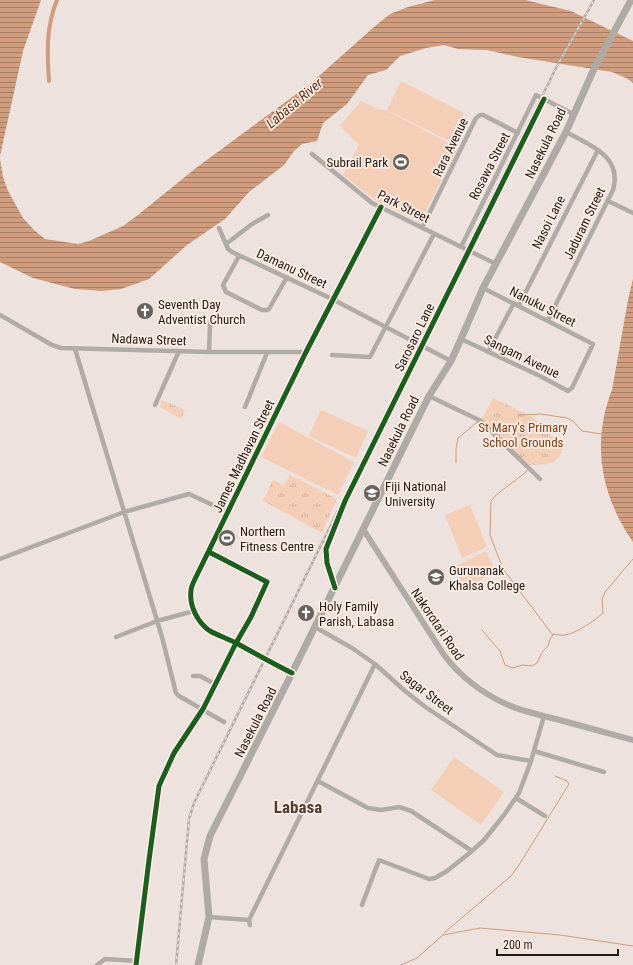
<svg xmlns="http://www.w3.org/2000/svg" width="633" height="965" font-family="'Roboto Condensed',sans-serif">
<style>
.park{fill:url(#park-tufts)}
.garden{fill:#f5ceb8}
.water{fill:url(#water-rules)}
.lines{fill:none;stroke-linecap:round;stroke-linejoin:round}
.stream{stroke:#cf9c7e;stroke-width:1}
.canal{stroke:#cf9c7e;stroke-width:4}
.minor{stroke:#b0aba7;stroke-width:4.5}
.tertiary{stroke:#b0aba7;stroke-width:6}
.secondary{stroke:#b0aaa6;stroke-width:7}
.rail-casing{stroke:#b1aaa6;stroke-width:2.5}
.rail{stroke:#feeee6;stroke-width:1;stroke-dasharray:3;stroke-linecap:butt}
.cycleway-casing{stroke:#feeee6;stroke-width:8}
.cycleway{stroke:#1b5e20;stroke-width:5}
.labels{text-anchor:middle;stroke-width:3.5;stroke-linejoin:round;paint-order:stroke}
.street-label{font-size:13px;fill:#221b17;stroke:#feeee6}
.poi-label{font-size:13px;fill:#221b17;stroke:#feeee6;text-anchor:start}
.park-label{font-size:13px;fill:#814014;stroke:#feeee6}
.water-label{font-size:14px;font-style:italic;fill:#613315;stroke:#feeee6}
.district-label{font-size:17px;font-weight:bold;fill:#4d3e35;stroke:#feeee6}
</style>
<defs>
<pattern id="park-tufts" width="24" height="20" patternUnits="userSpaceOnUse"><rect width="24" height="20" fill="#f5ceb8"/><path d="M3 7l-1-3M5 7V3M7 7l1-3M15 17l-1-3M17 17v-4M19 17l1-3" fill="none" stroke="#d2b09d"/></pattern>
<pattern id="water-rules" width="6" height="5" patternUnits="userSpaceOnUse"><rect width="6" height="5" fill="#cf9c7e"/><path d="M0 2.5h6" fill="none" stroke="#a87e66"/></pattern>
</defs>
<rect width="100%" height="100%" fill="#ede2dd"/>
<path class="park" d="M493 398 534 418 563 448C558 468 542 464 525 465L481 421Z
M162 400 185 410 181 419 160 407Z
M290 475 337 499 322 533 263 501 273 480 284 485Z"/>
<path class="garden" d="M401 81 464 113 449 141 387 110Z
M361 101C368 104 378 111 386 110L458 148 420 222 375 200 343 175 359 145 340 126Z
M321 410 368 431 356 458 309 436Z
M279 422 354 462 338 495 261 457Z
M470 505 487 547 462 558 445 515Z
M486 551 496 572 464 588 454 567Z
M454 757 504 792 481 825 431 790Z"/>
<path class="water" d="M0 0H41L23 51 0 156Z
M435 0H525L571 11 633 41V83L626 78 612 72 518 57 487 50 458 49 444 45 426 48 400 56 386 70 368 75 347 104 323 123 317 141 302 144 294 151 284 165 249 192 225 219 187 245 149 279 121 289 102 291 75 289 33 278 0 262V159L3 177 8 191 23 218 34 230 45 239 78 244 89 241 123 226 138 215 196 168 310 84 374 27 390 14 408 7Z
M633 279V542C601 496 591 443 612 390L628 300Z"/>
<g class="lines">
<path class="stream" d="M519 415 541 414 567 418 573 421 582 431 602 434
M493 436 525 467
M456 463V449L458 438 476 423 479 422V426L484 427
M528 469 526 472 496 495 491 501 490 535 503 569 552 634C556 634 561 636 565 635 577 633 594 621 603 613L602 599 605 592 633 559
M482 630 500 651 505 665 513 668 522 665 532 666 537 663 543 651 548 646 550 639 554 634
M444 933 511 876 519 865 569 784 567 781 555 776
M401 965 417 958 443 935 480 928 560 935 633 946"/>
<path class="canal" d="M49 81C47 52 46 27 57 0"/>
<path class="minor" d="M312 154 372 203 496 264
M608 201 633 213
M219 228 228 249 232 252 332 299 451 361
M422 228 476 118 480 115H483L518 133
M226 244 252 224 268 215
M461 247 536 95 573 114
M239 256 223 285 226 292 262 310H267L269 309 287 277
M519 305 598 150
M0 315 52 345 61 348 209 352H306
M548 320 613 190C623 156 589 145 566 132
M461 339 540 376 568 391 572 388 593 344 483 288
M75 349 162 637 176 693 179 696 224 722
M209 352 210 325 211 320 215 318
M488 352 514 303
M332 355 370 357 434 234
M429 396 481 421 540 479
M155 405 179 351
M245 407 267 353
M0 559 124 512 189 494 228 512
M334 587 327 563 326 549 345 501 544 99
M315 627 352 648 375 664 405 691 424 706 497 755 531 761
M116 637 157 621 194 611
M292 673C274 664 256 654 238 644 229 639 219 636 210 631 198 623 189 606 191 591 191 587 193 583 195 579L306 352 381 207
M193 676H200L215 684
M534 751 604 772
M318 781 368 808 381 810 399 807 411 811 472 851
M516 798 545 816
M362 905 379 860 429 879 435 878 447 871 472 851 484 840 504 815 519 793 531 761 544 716
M209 917 249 920
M250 925 249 920 375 664
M97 965 105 959 137 961
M136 965 149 860 159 786 174 753 203 709 236 643 251 617 267 582 209 552"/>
<path class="tertiary" d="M363 529 444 655C460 676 482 693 506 704 521 711 539 715 556 719 582 726 607 733 633 740"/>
<path class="secondary" d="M198 965 209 917 204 859 210 836 292 673 429 396 451 361 461 339 483 288 566 132 593 71 631 0"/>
<g class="rail-casing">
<path id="rail" d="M176 965 189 819 194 803 557 66 594 0"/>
</g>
<use href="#rail" class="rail"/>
<g class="cycleway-casing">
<path id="cycleway" d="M335 588 327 563 326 549 345 501 544 99
M292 673C274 664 256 654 238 644 229 639 219 636 210 631 198 623 189 606 191 591 191 587 193 583 195 579L306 352 381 207
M136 965 149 860 159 786 174 753 203 709 236 643 251 617 267 582 209 552"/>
</g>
<use href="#cycleway" class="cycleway"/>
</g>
<defs>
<g id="stadium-disc" transform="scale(0.9)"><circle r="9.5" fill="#69615c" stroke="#feeee6"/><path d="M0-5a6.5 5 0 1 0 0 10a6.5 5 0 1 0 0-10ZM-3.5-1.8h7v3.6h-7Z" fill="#fff"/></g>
<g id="church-disc" transform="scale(0.9)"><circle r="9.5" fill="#69615c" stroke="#feeee6"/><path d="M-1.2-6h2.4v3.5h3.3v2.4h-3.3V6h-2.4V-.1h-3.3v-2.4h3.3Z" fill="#fff"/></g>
<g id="university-disc" transform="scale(0.9)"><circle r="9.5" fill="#69615c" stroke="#feeee6"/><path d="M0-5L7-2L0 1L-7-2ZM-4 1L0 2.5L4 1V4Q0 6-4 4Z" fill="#fff"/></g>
</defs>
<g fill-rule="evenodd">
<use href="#stadium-disc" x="401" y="162"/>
<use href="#church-disc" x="145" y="311"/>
<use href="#university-disc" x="372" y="493"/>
<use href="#stadium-disc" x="227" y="538"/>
<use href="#university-disc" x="436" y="577"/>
<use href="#church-disc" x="306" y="613"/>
</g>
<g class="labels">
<g class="street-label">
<text transform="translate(545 143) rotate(-64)" y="5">Nasekula Road</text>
<text transform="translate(450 147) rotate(-64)" y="5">Rara Avenue</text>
<text transform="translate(489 166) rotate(-63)" y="5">Rosawa Street</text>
<text transform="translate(404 206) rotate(27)" y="5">Park Street</text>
<text transform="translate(548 222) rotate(-63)" y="5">Nasoi Lane</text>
<text transform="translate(584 223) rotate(-64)" y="5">Jaduram Street</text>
<text transform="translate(292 268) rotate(25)" y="5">Damanu Street</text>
<text transform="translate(543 306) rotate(27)" y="5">Nanuku Street</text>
<text transform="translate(414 337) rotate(-64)" y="5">Sarosaro Lane</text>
<text transform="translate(149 339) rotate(2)" y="5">Nadawa Street</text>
<text transform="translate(522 356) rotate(26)" y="5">Sangam Avenue</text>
<text transform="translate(398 431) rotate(-64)" y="5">Nasekula Road</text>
<text transform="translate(243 456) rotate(-64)" y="5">James Madhavan Street</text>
<text transform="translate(438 624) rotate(56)" y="5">Nakorotari Road</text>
<text transform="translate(427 692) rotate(37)" y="5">Sagar Street</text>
<text transform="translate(255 722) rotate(-63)" y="5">Nasekula Road</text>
</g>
<g class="poi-label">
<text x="388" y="167" text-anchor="end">Subrail Park</text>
<text x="158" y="309">Seventh Day<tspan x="158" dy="15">Adventist Church</tspan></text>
<text x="385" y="491">Fiji National<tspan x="385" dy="15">University</tspan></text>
<text x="240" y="536">Northern<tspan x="240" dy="15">Fitness Centre</tspan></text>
<text x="449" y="575">Gurunanak<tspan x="449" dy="15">Khalsa College</tspan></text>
<text x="319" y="611">Holy Family<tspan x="319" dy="15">Parish, Labasa</tspan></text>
</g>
<g class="park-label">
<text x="523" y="432">St Mary's Primary<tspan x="523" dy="15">School Grounds</tspan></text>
</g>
<g class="water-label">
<text transform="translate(294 103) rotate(-40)" y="5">Labasa River</text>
</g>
<g class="district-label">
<text x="298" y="813">Labasa</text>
</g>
</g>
<path d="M497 949v6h121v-6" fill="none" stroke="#221b17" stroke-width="2"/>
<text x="503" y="949" font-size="12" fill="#221b17" stroke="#feeee6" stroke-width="3" paint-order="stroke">200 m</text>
</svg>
